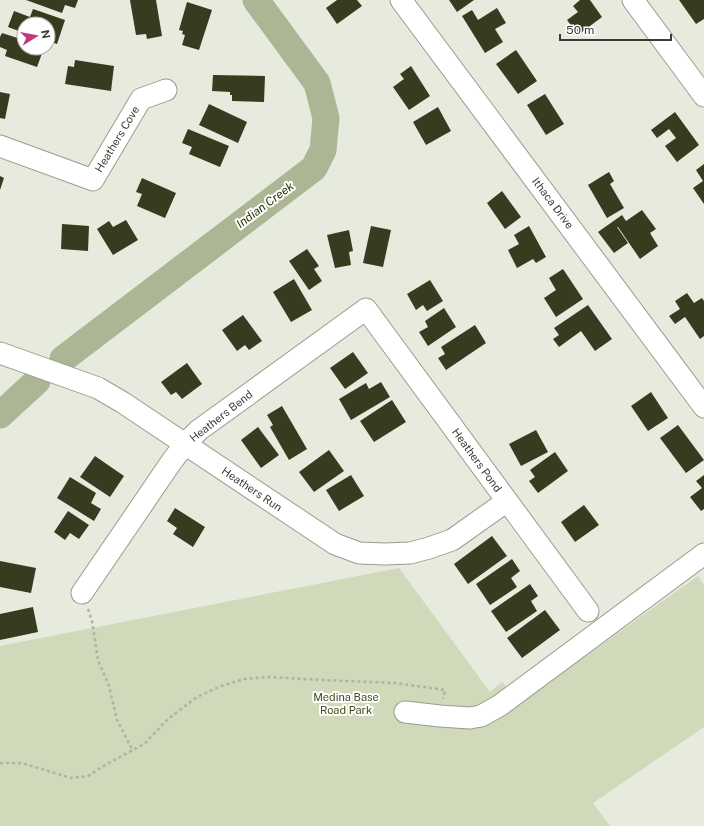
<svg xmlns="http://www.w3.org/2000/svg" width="704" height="826" font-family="'Public Sans',sans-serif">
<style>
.green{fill:#d0d9ba}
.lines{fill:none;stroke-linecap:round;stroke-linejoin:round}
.river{stroke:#acb594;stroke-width:27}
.building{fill:#353c1f}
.minor-casing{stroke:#999c90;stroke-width:23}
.path{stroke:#afb2a7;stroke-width:2.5;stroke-dasharray:3 3;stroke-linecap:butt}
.minor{stroke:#fff;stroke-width:21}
.labels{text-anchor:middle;stroke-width:4;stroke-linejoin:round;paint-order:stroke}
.street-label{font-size:11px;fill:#3a3b36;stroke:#fff}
.park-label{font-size:11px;fill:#3f4a14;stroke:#fff}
.water-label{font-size:12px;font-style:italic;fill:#2c3600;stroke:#fff}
</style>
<rect width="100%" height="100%" fill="#e7ebdd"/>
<path class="green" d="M399 568 490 692 502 682 521 702 698 576 704 585V727L593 803 610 826H0V646Z"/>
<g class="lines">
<path class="river" d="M63 359 314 168 323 150 326 118 317 83 256 0
M0 415 37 381"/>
</g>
<path class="building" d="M26 0H78L75 8 65 5 62 13Z
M130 0H156L162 36 147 39 146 34 136 35Z
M337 0H357L362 6 337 24 326 8Z
M449 0H474L457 12Z
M580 0H590L602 17 578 35 567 20 578 12 573 6Z
M679 0H704V19L696 24Z
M187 2 212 10 199 50 182 45 185 35 182 34 183 31 179 30Z
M497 8 506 23 495 29 503 42 485 53 462 16 472 10 478 20Z
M33 9 65 20 57 44 48 41V24H24V33L8 27 14 11 30 17Z
M2 33 24 40V48H44L37 67 5 56 7 50 0 47V37Z
M516 50 537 81 518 94 496 64Z
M75 60 114 66 111 91 65 84 68 66 74 67Z
M411 66 430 96 409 110 393 87 404 79 400 74Z
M213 75 265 76 264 102 232 101V95H230V92L212 91Z
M0 92 10 94 5 119 0 118Z
M545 94 564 124 546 135 527 105Z
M209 104 247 122 238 143 199 125Z
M438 107 451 131 426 145 413 122Z
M675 112 699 145 677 162 665 146 676 138 669 129 657 138 651 130Z
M188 129 229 146 220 167 189 154 192 147 182 143Z
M704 164V204L693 188 703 181 696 170Z
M609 172 614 181 610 184 624 208 607 218 588 185Z
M0 176 4 178 0 190Z
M142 178 176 193 165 218 137 206 142 194 136 192Z
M502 191 521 217 505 229 487 203Z
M642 210 656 229 650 233 658 246 640 259 618 227H617L628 243 614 253 598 232 622 215 626 221Z
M126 220 138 240 113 255 97 229 109 221 113 227Z
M62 224 89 226 88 251 61 249Z
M371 226 391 230 383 267 363 263Z
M529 226 546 257 536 263 533 259 517 268 508 250 519 244 514 235Z
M349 230 353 251 349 252 351 265 335 268 327 235Z
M307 249 319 266 314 269 322 281 309 290 289 261Z
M563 269 583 299 556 317 544 298 556 290 549 278Z
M294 279 312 310 291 322 273 292Z
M430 280 443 301 427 311 423 305 416 310 407 294Z
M687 293 694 303 702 298 704 301V336L700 339 685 317 675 324 669 316 680 309 675 301Z
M588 305 612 339 595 351 581 331 559 347 553 339 559 335 554 328Z
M444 308 456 327 428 346 419 332 428 327 425 321Z
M243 315 262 341 249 350 245 345 237 351 222 330Z
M475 325 486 343 446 370 438 358 445 354 441 347Z
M353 352 368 373 345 389 330 368Z
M187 363 202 384 182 399 176 392 171 395 161 382Z
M381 382 390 397 351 420 339 399 366 383 369 389Z
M651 392 668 418 648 431 631 406Z
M392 400 406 422 374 442 360 421Z
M282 406 307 449 289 460 270 427 273 425 267 415Z
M678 425 704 460 686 473 660 438Z
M258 427 279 455 261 468 241 440Z
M536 430 548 452 521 466 509 444Z
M329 450 344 471 314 492 299 472Z
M555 452 568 471 538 493 529 481 535 477 530 470Z
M95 456 124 476 110 497 80 477Z
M351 475 364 496 339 511 326 490Z
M704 475V509L701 511 690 497 702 488 696 481Z
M70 477 96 493 91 503 101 509 94 521 57 498Z
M584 505 599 525 575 542 561 522Z
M175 508 205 527 193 547 173 534 177 528 167 521Z
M68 511 89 525 79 539 70 533 65 540 54 532Z
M492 536 507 556 468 584 454 564Z
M512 559 520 571 511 578 517 587 490 605 476 584Z
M0 561 36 568 31 593 0 587Z
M530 584 538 596 531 601 537 611 506 632 491 611Z
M33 607 38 632 0 640V614Z
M545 610 560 630 522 658 507 638Z"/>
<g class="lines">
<g class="minor-casing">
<path id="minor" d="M401 0 704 407
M633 0 704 96
M0 146 93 180 141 99 166 90
M0 353 98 388 122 402 335 544 359 553 385 554 410 553 429 548 452 540 507 501
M82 593 172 461 185 444 199 430 366 309 588 611
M405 712 440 716 470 718 481 716 499 706 704 554"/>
</g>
<path class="path" d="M88 609 92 621 98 660 109 686 117 720 133 751
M0 763H22L71 778 88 776 107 764 144 744 168 719 197 697 221 686 244 679 268 677 287 678 321 680 395 683 445 690 443 699"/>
<use href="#minor" class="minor"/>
</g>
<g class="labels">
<g class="street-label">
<text transform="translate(117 139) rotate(-59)" y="4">Heathers Cove</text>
<text transform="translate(553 203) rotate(53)" y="4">Ithaca Drive</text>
<text transform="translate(221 416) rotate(-38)" y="4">Heathers Bend</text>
<text transform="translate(477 460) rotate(54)" y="4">Heathers Pond</text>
<text transform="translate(252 489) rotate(34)" y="4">Heathers Run</text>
</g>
<g class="park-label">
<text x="346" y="701">Medina Base<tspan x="346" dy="13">Road Park</tspan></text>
</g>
<g class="water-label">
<text transform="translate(265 205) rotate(-37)" y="4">Indian Creek</text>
</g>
</g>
<g transform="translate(36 36) rotate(79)"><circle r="19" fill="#ffffff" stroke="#b0b1af"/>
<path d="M0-3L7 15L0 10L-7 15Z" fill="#bf397b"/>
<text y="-6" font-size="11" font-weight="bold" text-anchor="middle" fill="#3a3b36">N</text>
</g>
<path d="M560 34v6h111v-6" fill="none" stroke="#3a3b36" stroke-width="2"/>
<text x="566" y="34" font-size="12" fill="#3a3b36" stroke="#ffffff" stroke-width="3" paint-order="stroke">50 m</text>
</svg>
